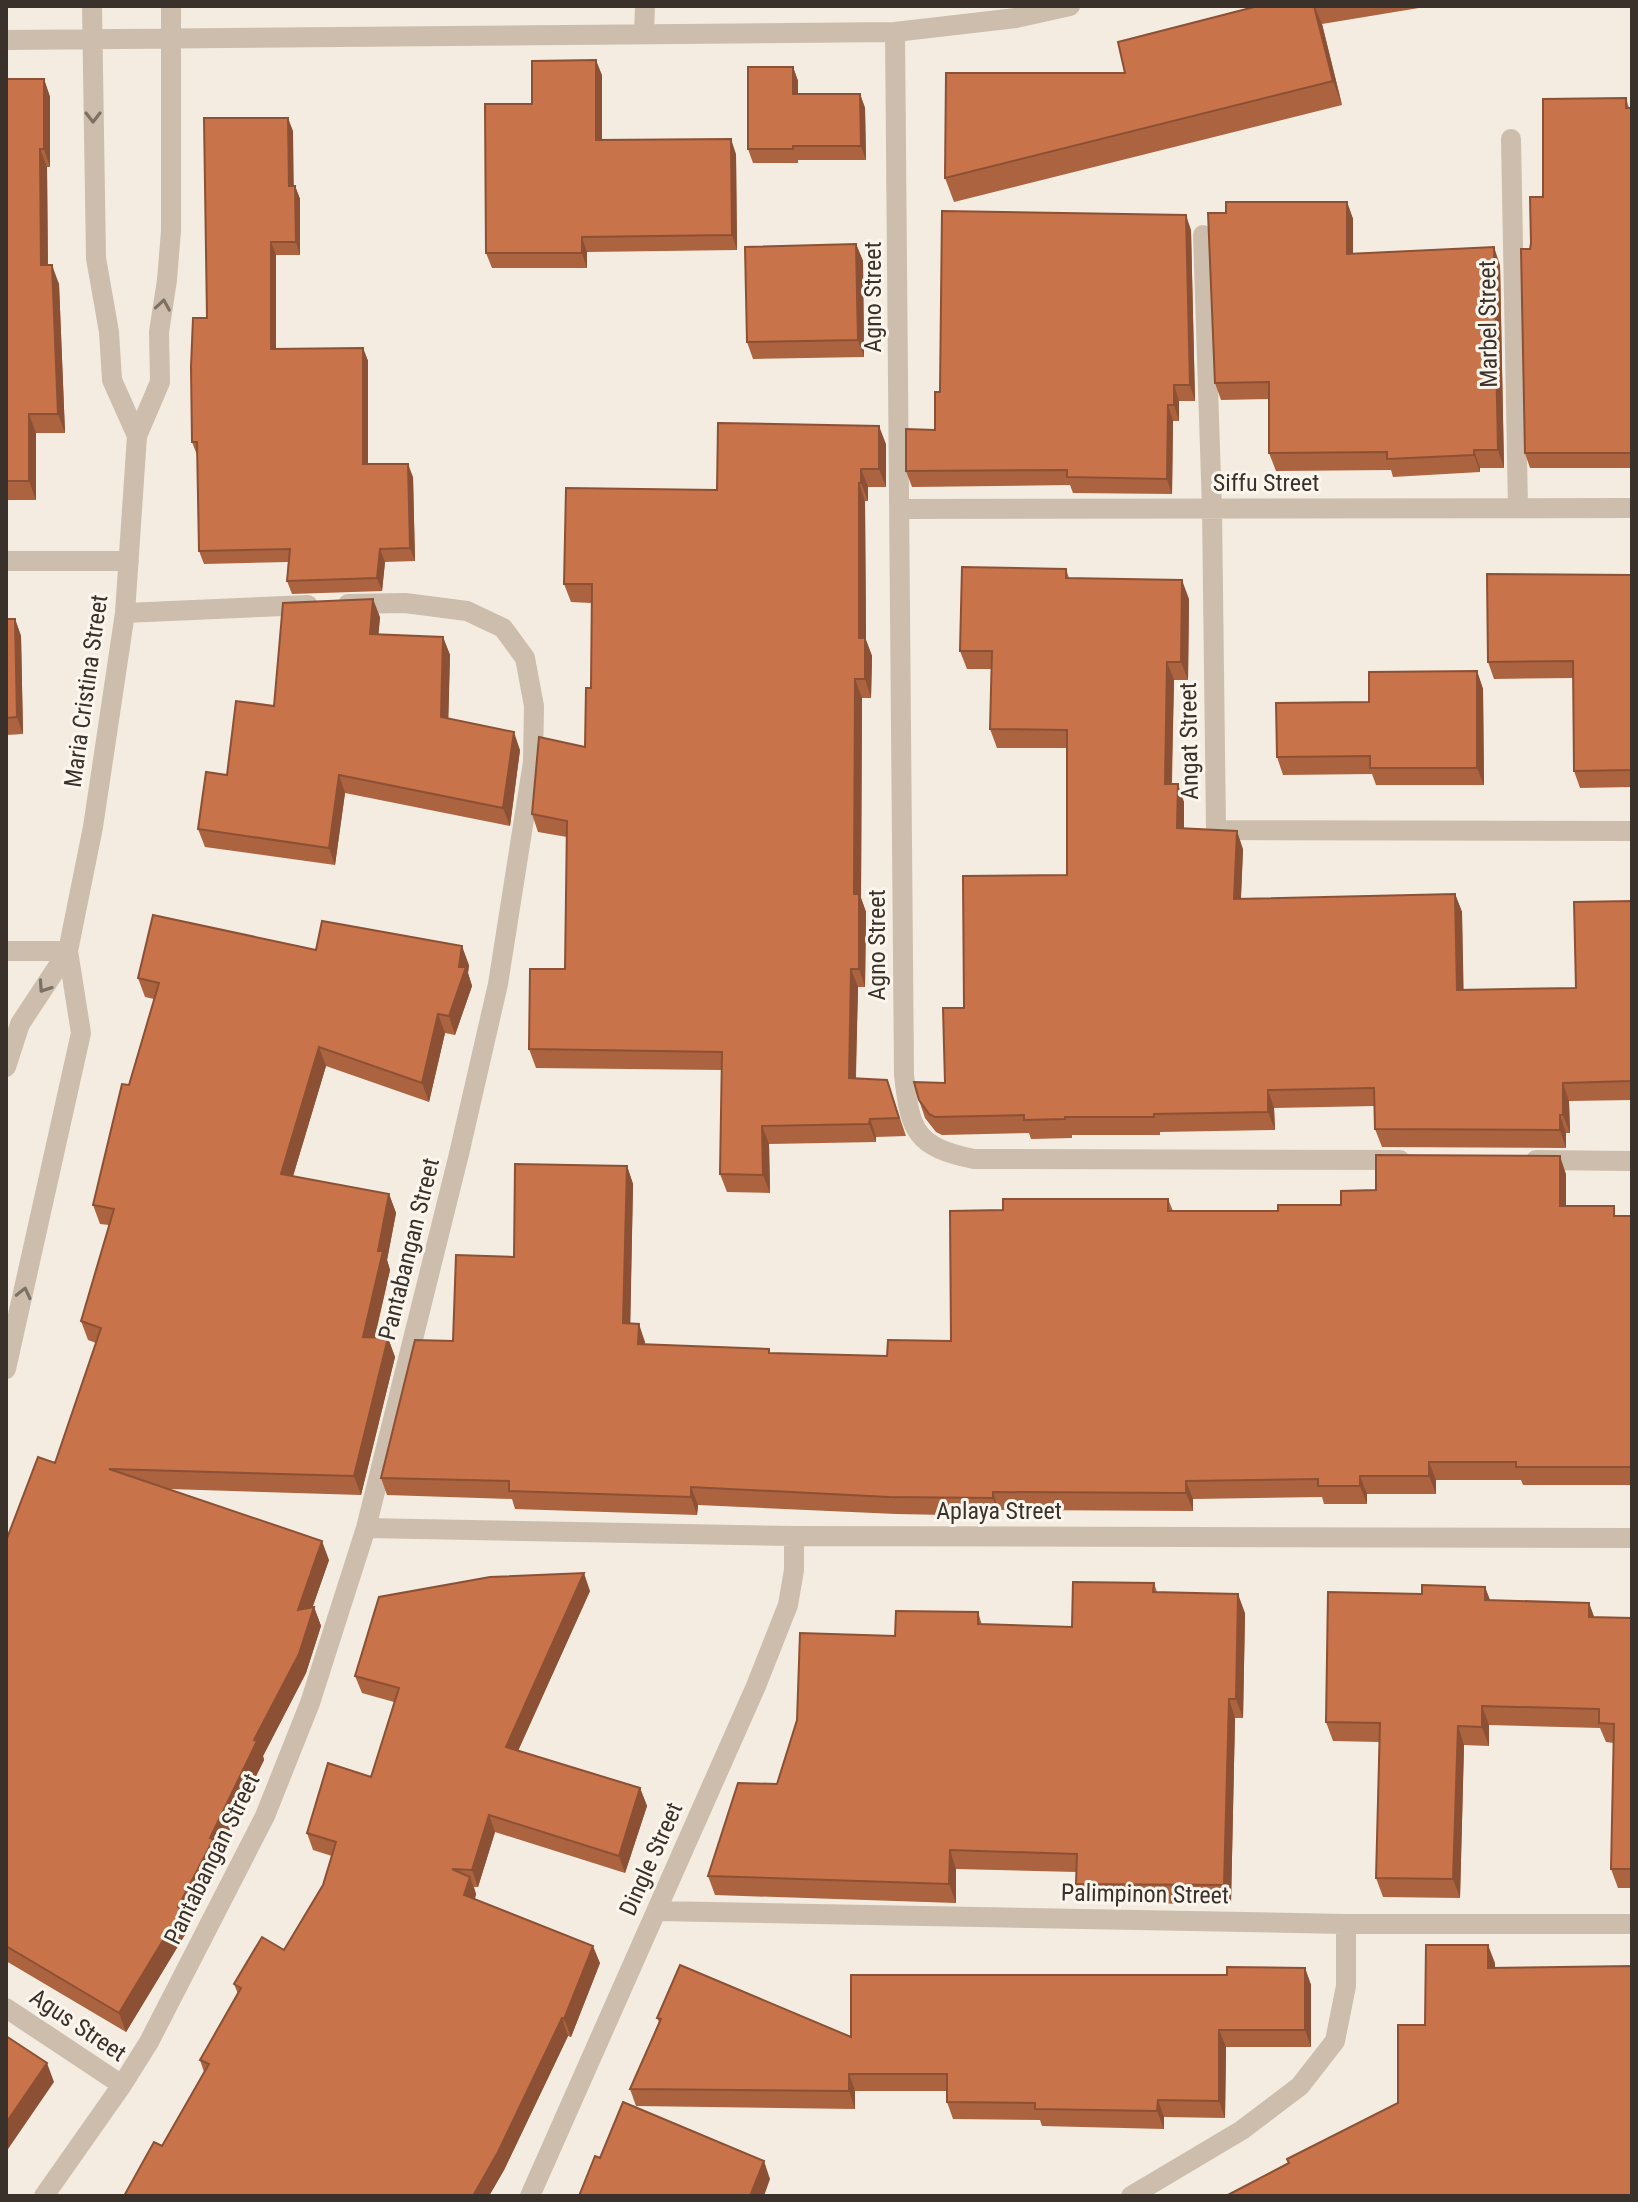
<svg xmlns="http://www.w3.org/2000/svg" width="1638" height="2202" font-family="'Roboto Condensed',sans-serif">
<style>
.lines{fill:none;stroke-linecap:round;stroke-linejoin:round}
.minor{stroke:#cdbdac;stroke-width:20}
.wall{fill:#ac6340}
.shaded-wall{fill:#8c5034}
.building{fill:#c8734a;stroke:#8c5034;stroke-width:2}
.oneway{stroke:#7d7065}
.labels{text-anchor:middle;stroke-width:6;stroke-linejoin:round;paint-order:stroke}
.street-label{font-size:24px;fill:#3b312b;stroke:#fbf6ed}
</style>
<rect width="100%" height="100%" fill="#f4ece0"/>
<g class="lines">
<path class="minor" d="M92 6 96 258 109 332 112 380 137 436
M895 32 904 1075C910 1132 916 1147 974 1159L1400 1160
M644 33 645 6
M6 40 895 32 1016 18 1070 6
M1511 139 1518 508
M1203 235 1212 509 1216 830 1632 831
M900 509 1632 508
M6 561H129
M125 613 308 605
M6 951H68
M6 1067 20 1024 68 951
M1536 1160 1632 1161
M6 1369 81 1033 68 951 93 827 125 613 137 436 160 382 159 332 167 280 171 231V6
M366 1528 794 1536 1632 1538
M657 1911 1346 1924H1632
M6 2008 122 2085
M44 2196 122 2085 149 2042 265 1816 310 1703 366 1528 459 1154 498 984 533 762 534 706 525 658 503 628 467 611 405 603 348 604
M530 2196 756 1686 788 1605 794 1570V1536
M1131 2196 1242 2130 1300 2086 1335 2041 1346 1986V1924"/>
</g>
<path class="wall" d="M1258 6H1431L1322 24 1342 105 954 202 945 178 1125 73Z
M793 67 798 81V94H860L865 108 866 160H798V163H753L748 149Z
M602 75V140L736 154 737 250 587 252V268H492L486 253 532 104Z
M6 79H44L50 97V167H47L48 265 59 284 65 433H36V500H6Z
M1626 98 1629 108H1632V468H1530L1525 453 1530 249 1543 197Z
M293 131V186H295L300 199V255H276V349L363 348 368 361V464L413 477 415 561 385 562 382 591 292 594 287 581 288 562 204 564 199 551 197 455 192 442 207 318Z
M1347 202 1353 219V254L1500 265 1504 468H1480V472L1393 477 1391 470 1276 471 1269 453V399L1221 400 1215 383 1226 213Z
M1191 230 1195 401H1179V421H1173L1172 494 1073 493 1070 485 912 487 906 471 935 430 940 392Z
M856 244 863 261 864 357 753 359 747 342Z
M886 444V487H868V501H865L866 640 872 656 871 698H862L861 898 866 912 865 987H858L856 1078 887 1080 906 1136 876 1137V1142L769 1144 770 1193 727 1192 720 1174 722 1070 536 1068 529 1049 565 969 567 837 538 832 532 814 585 747 591 688V603L571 602 564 584 717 490Z
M1066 569 1069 578 1189 599 1188 680H1174L1172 784 1184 802V829L1243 849 1241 899 1455 894 1462 912 1463 990 1576 988 1632 901V1100L1569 1101 1570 1133H1566V1148L1382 1147 1375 1129V1106L1274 1108 1275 1130 1160 1132V1135H1072V1138L1031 1139 1029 1133 942 1135 936 1132 925 1118 919 1100 945 1083 964 1008 1067 875V748H997L990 729 992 669H967L960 651Z
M1632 575V787L1580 788 1574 771 1573 678 1494 679 1488 662Z
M380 617 378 635 443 637 450 655 448 718 520 750 510 826 345 793 335 865 205 847 198 829 227 775 274 706Z
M6 619H15L21 636 23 734 6 735Z
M1477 671 1483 689 1484 785H1376L1372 774 1283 775 1277 757 1369 702Z
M316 950 469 965 468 973 472 986 455 1035 445 1033 429 1102 326 1066 293 1176 389 1194 396 1213 387 1260 390 1270 375 1337 388 1338 395 1357 361 1495 169 1489 329 1560 312 1608 314 1607 321 1626 306 1673 263 1756 264 1760 218 1853 220 1859 187 1923 189 1928 126 2032 6 1961V1541L55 1463 96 1343 88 1340 81 1321 109 1225 100 1224 93 1205 154 999 145 997 138 978Z
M627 1166 633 1184 630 1324 645 1342V1344L769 1349 770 1353 887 1356 951 1341 1003 1210 1168 1199 1173 1211H1278L1341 1205 1376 1190 1566 1174V1206L1618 1216H1632V1485H1523L1521 1480H1436V1494H1367V1504H1324L1322 1497 1193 1499V1511L999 1510V1516L896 1514 698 1505 697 1515 515 1509 512 1499 387 1495 381 1478 453 1341 514 1257Z
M1154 1583 1157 1592 1245 1613 1243 1718H1235L1231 1904 1083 1903 1076 1884V1872L956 1869V1903L715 1895 708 1876 777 1784 895 1636 978 1612 982 1625 1072 1627Z
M1485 1587 1490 1600 1589 1603 1594 1617 1632 1618V1888H1618L1611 1869 1614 1743 1606 1742 1600 1728 1489 1725V1746L1464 1745 1460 1898 1383 1897 1376 1878 1379 1742 1333 1741 1326 1722 1422 1594Z
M590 1591 518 1751 640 1788 647 1806 625 1873 495 1832 478 1887H474L476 1894 475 1899 600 1963 571 2037 568 2036 504 2170 489 2196H124L162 2146 204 2072 200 2060 238 1994 234 1984 284 1950 323 1885 332 1856 313 1850 307 1833 371 1777 394 1702 362 1693 355 1676Z
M1305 1968 1311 1985V2047H1226L1225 2118 1164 2117V2129L1042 2126 1040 2120 953 2119 947 2102V2091H855V2109L636 2106 630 2089 659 2022 657 2018 851 2037 1227 1975Z"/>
<path class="shaded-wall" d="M1314 6 1322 24 1342 105 1333 81Z
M596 60 602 75V155L596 140Z
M793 67 798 81V108L793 94Z
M44 79 50 97V167L44 149Z
M860 94 865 108 866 160 861 146Z
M288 118 293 131 294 199 289 186Z
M731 139 736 154 737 250 732 235Z
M40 149 47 167 48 284 41 265Z
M295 186 300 199V255L296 242Z
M1347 202 1353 219V271L1347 254Z
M1186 215 1191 230 1195 401 1190 385Z
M582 237 587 252V268L582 253Z
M271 242 276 255V362L271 349Z
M856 244 863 261 864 357 858 340Z
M1494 247 1500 265 1504 468 1498 450Z
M52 265 59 284 65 433 58 414Z
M363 348 368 361V477L363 464Z
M1174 385 1179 401V421L1174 405Z
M1168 405 1173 421 1172 494 1167 479Z
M29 414 36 433V500L29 481Z
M879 426 886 444V487L879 469Z
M1474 450 1480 468V472L1474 455Z
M408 464 413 477 415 561 410 548Z
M861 469 868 487V501L861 483Z
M859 483 865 501 866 640 872 656 871 698 865 679 859 638Z
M380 549 385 562 382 591 377 578Z
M1182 580 1189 599 1188 680 1181 662Z
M373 599 380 617 377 652 370 634Z
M15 619 21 636 23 734 17 717Z
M443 637 450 655 448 734 441 717Z
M1167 662 1174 680 1171 802 1165 784Z
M1477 671 1483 689 1484 785 1477 768Z
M855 679 862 698 861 898 866 912 865 987 859 969 854 894Z
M514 732 520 750 510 826 503 808Z
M339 775 345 793 335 865 329 848Z
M1178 784 1184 802V847L1177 828Z
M1237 831 1243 849 1240 917 1234 899Z
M6 870 7 873 8 938 6 934Z
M1455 894 1462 912 1464 1008 1457 990Z
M462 946 469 965 468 973 472 986 455 1035 449 1016Z
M851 969 858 987 855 1096 849 1078Z
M438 1014 445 1033 429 1102 422 1083Z
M319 1047 326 1066 288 1193 281 1174Z
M1563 1083 1569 1101 1570 1133 1563 1115Z
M1268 1090 1274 1108 1275 1130 1268 1112Z
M1560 1115 1566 1133V1148L1560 1130Z
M870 1119 876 1137V1142L869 1124Z
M762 1126 769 1144 770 1193 763 1175Z
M1560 1156 1566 1174V1224L1560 1206Z
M627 1166 633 1184 630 1341 623 1323Z
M389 1194 396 1213 387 1260 390 1270 370 1356 363 1337Z
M639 1324 645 1342 644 1362 638 1344Z
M388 1338 395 1357 361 1495 354 1476Z
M1429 1462 1436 1480V1494L1429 1476Z
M1360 1476 1367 1494V1504L1360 1486Z
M1186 1481 1193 1499V1511L1186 1493Z
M691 1487 698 1505 697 1515 691 1497Z
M993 1492 999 1510V1516L993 1498Z
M322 1541 329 1560 305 1629 298 1610Z
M584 1573 590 1591 512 1764 506 1747Z
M1485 1587 1492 1606 1485 1600Z
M1238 1594 1245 1613 1243 1718 1236 1699Z
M1589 1603 1596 1622 1589 1617Z
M314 1607 321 1626 306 1673 263 1756 264 1760 218 1853 220 1859 187 1923 189 1928 126 2032 119 2013 178 1907Z
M1229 1699 1235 1718 1231 1904 1224 1885Z
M1482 1706 1489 1725V1746L1482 1727Z
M1458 1726 1464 1745 1460 1898 1453 1879Z
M640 1788 647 1806 625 1873 619 1856Z
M489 1815 495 1832 478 1887 472 1870Z
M950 1850 956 1869V1903L949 1884Z
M470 1877 476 1894 471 1913 464 1895Z
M1488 1945 1495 1963V1986L1488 1968Z
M593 1946 600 1963 571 2037 564 2019Z
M1305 1968 1311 1985V2047L1305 2030Z
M562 2018 568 2036 504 2170 489 2196H473Z
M1219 2030 1226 2047 1225 2118 1219 2101Z
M47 2063 54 2082 6 2152V2123Z
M849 2074 855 2091V2109L849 2091Z
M1158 2100 1164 2117V2129L1157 2111Z
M764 2161 770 2179 764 2196H750Z"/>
<path class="building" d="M1258 6H1314L1333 81 945 178 946 73H1125L1118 42Z
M596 60V140L731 139 732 235 582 237V253H486L485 104H532V61Z
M748 67H793V94H860L861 146H793V149H748Z
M6 79H44V149H40L41 265H52L58 414H29V481H6Z
M1626 98V108H1632V453H1525L1521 249H1530L1531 243 1530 197H1543V99Z
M204 118H288L289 186H295L296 242H271V349L363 348V464H408L410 548 380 549 377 578 287 581 290 549 199 551 197 442H192L191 367 193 318H207Z
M1226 202H1347V254L1494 247 1498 450H1474V455L1387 459V452L1269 453V382L1215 383 1208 213H1226Z
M942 211 1186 215 1190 385H1174V405H1168L1167 479 1067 477V470L906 471V429L935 430V392H940Z
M856 244 858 340 747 342 745 247Z
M718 423 879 426V469H861V483H859V638H865V679H855L854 894H859V969H851L849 1078 887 1080 899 1118 870 1119 869 1124 762 1126 763 1175 720 1174 722 1052 529 1049 530 969H565L567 821 532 814 539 737 585 747 586 688H591L592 584H564L566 488 717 490Z
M962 567 1066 569V578L1182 580 1181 662H1167L1165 784H1178L1177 828 1237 831 1234 899 1455 894 1457 990 1576 988 1574 902 1632 901V1081L1563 1083V1115H1560V1130L1375 1129 1374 1088 1268 1090V1112L1154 1114V1117H1065V1119L1024 1120V1115L935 1117 929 1114 919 1100 914 1082 945 1083 943 1008H964L963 876 1067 875V730L990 729 992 651H960Z
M1487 574 1632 575V770L1574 771 1573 661 1488 662Z
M373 599 370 634 443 637 441 717 514 732 503 808 339 775 329 848 198 829 206 772 227 775 236 701 274 706 283 603Z
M6 619H15L17 717 6 718Z
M1477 671V768H1370V756L1277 757 1276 703 1369 702V672Z
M153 915 316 950 322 921 462 946 459 967H466L449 1016 438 1014 422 1083 319 1047 281 1174 389 1194 378 1251H383L363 1337 388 1338 354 1476 109 1469 322 1541 298 1610 314 1607 299 1654 254 1740 257 1741 210 1838 213 1840 178 1907 182 1909 119 2013 6 1946V1541L38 1457 55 1463 101 1328 81 1321 114 1209 93 1205 122 1084 129 1085 159 983 138 978Z
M1376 1155 1560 1156V1206H1614V1216H1632V1474V1467H1516V1462H1429V1476H1360V1486H1318V1479L1186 1481V1493L993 1492V1498L889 1497 691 1487V1497L509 1491V1481L381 1478 415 1340 453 1341 456 1255 514 1257 515 1164 627 1166 623 1323 639 1324 638 1344 769 1349V1353L887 1356 888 1340 951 1341 950 1211 1003 1210V1199H1168V1211H1278V1205H1341V1191L1376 1190Z
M584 1573 506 1747 640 1788 619 1856 489 1815 472 1870 452 1869 470 1877 464 1895 593 1946 564 2019 562 2018 498 2152 473 2196H124L154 2142 162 2146 209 2064 200 2060 241 1988 234 1984 262 1937 284 1950 323 1885 336 1842 307 1833 328 1763 371 1777 399 1688 355 1676 379 1597 490 1577Z
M1073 1582 1154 1583 1153 1592 1238 1594 1236 1699H1229L1224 1885 1076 1884 1077 1854 950 1850 949 1884 708 1876 738 1783 777 1784 797 1720 800 1633 895 1636 896 1611 978 1612V1624L1072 1627Z
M1422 1585 1485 1587V1600L1589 1603V1617L1632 1618V1869H1611L1614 1724 1599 1723V1709L1482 1706V1727L1458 1726 1453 1879 1376 1878 1380 1723 1326 1722 1328 1592 1422 1594Z
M1426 1945H1488V1968L1632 1966V2196H1226L1289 2163 1287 2159 1398 2103V2025H1425Z
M680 1965 851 2037V1975H1227V1967L1305 1968V2030H1219V2101L1158 2100 1157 2111 1035 2109V2103L947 2102V2074H849V2091L630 2089 661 2019 657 2018Z
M6 2036 47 2063 6 2123Z
M623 2102 764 2161 750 2196H579L595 2156 600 2158Z"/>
<defs><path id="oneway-chevron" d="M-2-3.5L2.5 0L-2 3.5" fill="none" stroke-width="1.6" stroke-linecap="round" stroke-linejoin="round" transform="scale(2)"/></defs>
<g class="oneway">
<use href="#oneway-chevron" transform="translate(93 117) rotate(90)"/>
<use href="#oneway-chevron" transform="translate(163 305) rotate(-81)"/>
<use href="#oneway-chevron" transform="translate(44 987) rotate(124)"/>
<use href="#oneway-chevron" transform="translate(24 1293) rotate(-77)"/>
</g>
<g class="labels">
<g class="street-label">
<text transform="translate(873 297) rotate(-90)" y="8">Agno Street</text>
<text transform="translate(1488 324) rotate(-91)" y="8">Marbel Street</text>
<text x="1266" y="491">Siffu Street</text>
<text transform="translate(86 691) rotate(-82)" y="8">Maria Cristina Street</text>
<text transform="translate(1189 741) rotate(-91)" y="8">Angat Street</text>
<text transform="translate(877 945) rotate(-90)" y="8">Agno Street</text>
<text transform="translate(409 1249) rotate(-76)" y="8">Pantabangan Street</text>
<text x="999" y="1519">Aplaya Street</text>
<text transform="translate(212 1859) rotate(-64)" y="8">Pantabangan Street</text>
<text transform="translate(651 1859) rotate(-66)" y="8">Dingle Street</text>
<text transform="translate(1145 1894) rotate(1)" y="8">Palimpinon Street</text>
<text transform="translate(78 2025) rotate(34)" y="8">Agus Street</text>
</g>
</g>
<rect width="1638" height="2202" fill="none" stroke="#3b312b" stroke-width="16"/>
</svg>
